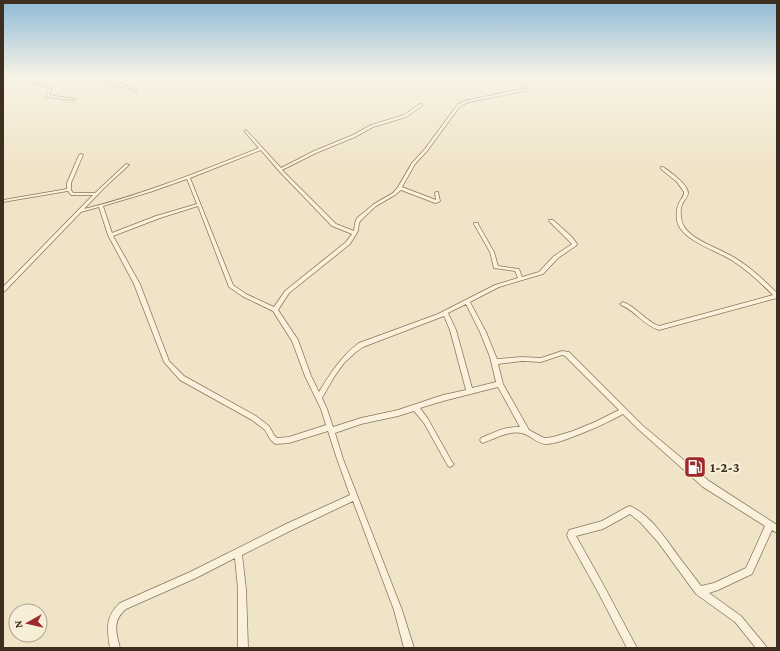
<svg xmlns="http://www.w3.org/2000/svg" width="780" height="651" font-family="'Crimson Pro',serif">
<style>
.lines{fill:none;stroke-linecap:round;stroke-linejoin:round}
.minor-casing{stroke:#8d765c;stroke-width:1.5}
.minor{fill:#faf1dc;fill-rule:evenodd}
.labels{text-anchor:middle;stroke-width:4;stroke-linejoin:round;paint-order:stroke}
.near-poi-label{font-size:14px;font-weight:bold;fill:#3d2e20;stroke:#f7eed8;text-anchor:start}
</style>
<rect width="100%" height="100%" fill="#f0e4c8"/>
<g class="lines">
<g class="minor-casing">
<path id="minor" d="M35 76H38L31 82 52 87 49 95 75 99 73 100 46 97 49 88 28 82Z
M82 76C97 76 109 82 123 85 129 87 133 86 137 91L135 92 132 89 121 87 107 82Z
M280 76H283L289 81 287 82Z
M396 76H399L410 82 408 83Z
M517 76H520C525 80 528 85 525 91L469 102 460 106 427 151 415 164 402 187 436 200 435 193 436 192H438L440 201 439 202 435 203 401 190 395 195 376 206 361 220 359 223 358 231 350 244 289 293 278 310 298 340 311 376 319 392C330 374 341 356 359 343L438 314 495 285 518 278 515 271 494 268 490 252 474 224V223H478V224L494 252 498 266 519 269 522 277 539 272 554 256 572 244 549 221V220H553L572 237 577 244V245L558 258 543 274 499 287 470 302 486 332 497 359 522 357 541 358 562 351 569 352 642 425 709 481 777 525V533L772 530 752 574 718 590 709 593 741 616 765 645 767 648H756L735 622 696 594 658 542 640 522 630 514 603 529 576 536 604 586 637 648H627L598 592 568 538 567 535 569 530 602 521 627 507 630 506C650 515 664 536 676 553 684 564 693 575 701 586L714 583 746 568 765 526 703 487 638 429 623 414C605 424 586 432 567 439 561 441 553 444 546 444 539 444 533 438 527 435 513 428 496 438 483 443L481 442 480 440 481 438C493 433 506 426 520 427L498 387 443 401 420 408 428 419 452 462 454 464 452 466 450 467 448 466 424 423 414 411 398 416 361 424 335 433 343 459 402 610 414 648H404L394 610 353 501 292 530 242 555 246 589 248 648H238V589L235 558 196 578 126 609C112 621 116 632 120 648H110C107 630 105 616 120 603L190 572 286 524 350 495 337 459 328 431 289 443 276 444 274 443 270 439 265 430 252 420 180 380 164 362 134 284 108 235 99 207 81 212 5 291 3 292V287L93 195H71L68 191 3 202V200L67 189V183L79 155 81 154 83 155 71 183V190L73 193H95L126 164 129 165 105 187 84 209C145 194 201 171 259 148L245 132V130H246L281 168 314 151 353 135 371 125 404 115 420 104H422V106L406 117 373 127 355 137 316 153 282 170 336 224 354 231 355 223 357 218 374 204 393 193 398 187 412 163 425 149 458 104 468 100 523 89C525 83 521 80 517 76ZM261 150 279 171 332 226 352 234 346 242 285 291 274 307 246 294 233 285 190 178ZM187 179 197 204 156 216 112 233 103 206 150 192ZM198 206 229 287 242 296 273 311 292 341 305 376 321 409 326 425 289 437 277 438 274 435 269 426 256 416 184 376 169 361 140 284 113 236 160 218ZM466 304 480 332 490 357 496 382 472 388 456 330 448 313ZM444 316 450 330 466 390 443 395 398 410 361 418 333 427 327 409 322 398 334 377 344 363 356 352 363 347ZM562 355 565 356 619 410 595 422 573 431 553 437 546 438 542 437 529 430 503 384 498 364 522 361 541 362Z
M661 167H663C670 172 688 184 688 193 688 197 685 199 684 201 679 208 680 221 685 228 694 241 721 249 735 258 750 267 764 280 777 293V298L659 330C643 325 636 311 621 305L620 304 623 302C637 307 645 321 659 326L773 295C761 283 748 271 733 261 718 251 684 241 678 224 676 218 676 209 679 203 681 199 684 197 684 192L677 182 661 169Z"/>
</g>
<use href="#minor" class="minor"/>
</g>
<linearGradient id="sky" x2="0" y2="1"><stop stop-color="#8fbad6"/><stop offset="0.46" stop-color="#f8f3e6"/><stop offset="1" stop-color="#f8f3e6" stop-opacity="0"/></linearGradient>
<rect width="780" height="167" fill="url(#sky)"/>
<defs>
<g id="fuel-square" transform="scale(1.15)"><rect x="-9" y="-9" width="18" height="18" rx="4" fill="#9e2a2b" stroke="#f7eed8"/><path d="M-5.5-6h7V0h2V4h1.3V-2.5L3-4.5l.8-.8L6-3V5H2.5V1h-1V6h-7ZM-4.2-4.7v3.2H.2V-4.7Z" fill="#fff"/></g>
</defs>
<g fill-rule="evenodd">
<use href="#fuel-square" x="695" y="467"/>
</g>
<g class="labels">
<g class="near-poi-label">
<text x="710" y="472">1-2-3</text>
</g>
</g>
<rect width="780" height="651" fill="none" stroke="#3d2e20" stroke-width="8"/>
<g transform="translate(28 623) rotate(262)"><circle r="19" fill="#f7eed8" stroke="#ada18e"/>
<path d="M0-3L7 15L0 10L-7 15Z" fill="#9e2a2b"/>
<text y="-6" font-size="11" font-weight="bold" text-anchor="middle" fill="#3d2e20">N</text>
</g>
</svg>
